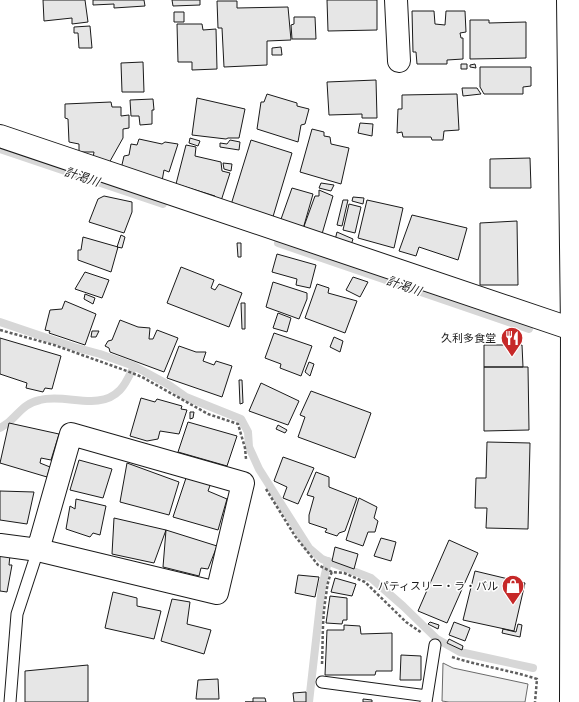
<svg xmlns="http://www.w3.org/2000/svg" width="579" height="702" font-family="'Exo 2','Noto Sans JP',sans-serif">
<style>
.built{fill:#ededed;stroke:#6a6a6a}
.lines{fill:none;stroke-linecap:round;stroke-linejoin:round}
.stream{stroke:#d7d7d7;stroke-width:8}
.building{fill:#e6e6e6;stroke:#1a1a1a}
.service-casing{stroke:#1a1a1a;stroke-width:13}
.minor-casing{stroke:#1a1a1a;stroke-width:24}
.tertiary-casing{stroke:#1a1a1a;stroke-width:24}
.path{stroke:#5f5f5f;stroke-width:2.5;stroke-dasharray:3 2;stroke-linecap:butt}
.service{stroke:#fff;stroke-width:11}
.minor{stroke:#fff;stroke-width:22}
.tertiary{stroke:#fff;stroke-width:22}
.labels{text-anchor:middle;stroke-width:3;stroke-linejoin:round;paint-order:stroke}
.poi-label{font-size:11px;fill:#1a1a1a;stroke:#fff;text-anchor:end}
.water-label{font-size:12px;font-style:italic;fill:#1a1a1a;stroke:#fff}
</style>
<rect width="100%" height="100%" fill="#fff"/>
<path class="built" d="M443 663 453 668 528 684 525 702H449L442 701Z"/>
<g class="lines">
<path class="stream" d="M0 149 163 204
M278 243 529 329
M0 322 74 347 100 354 134 366
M0 428C3 426 7 424 10 421 20 412 25 403 40 400 66 393 99 412 120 390 126 384 130 374 134 366L169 385 186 397 241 419 248 432 249 447 259 469 309 548 322 559 371 578 403 606 437 639 460 652 533 668
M309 702 322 587 328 561"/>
</g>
<path class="building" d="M43 0H85L88 22 72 24V18L44 21Z
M93 0H144L145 6 114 8V4L93 5Z
M172 0H200V5L173 6Z
M327 0H377V30L328 31Z
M217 1H237V8L288 7 291 40 267 41V65L224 67 222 28H218Z
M412 11H434L435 24 445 25 446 11H465L466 32 460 33 461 38H463V59L447 60V64H417L416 52H413Z
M174 12H184V22H174Z
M294 17H315L316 39H292L291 25 294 24Z
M470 20H489V23L526 22V58L470 59Z
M177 24H202L203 30 216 29 217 69 192 70V62H178Z
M90 26 92 48H79L78 33H74V27Z
M281 47 282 55H272V48Z
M143 62 144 92H122L121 63Z
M461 64H467V69H461Z
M475 64 476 68 470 67V65Z
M480 67H531V86L523 87V94H484L480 87Z
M376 80 377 118H362V114L329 115 327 82Z
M462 88H477L481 94 463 96Z
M267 94 297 103V106L309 109 305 124 301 125 298 142 257 129 261 102H264Z
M457 94 459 130 444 131 443 140H432L431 137H403L402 132 397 133 398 109H402V95Z
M197 98 245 109 239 138H228L226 139 192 135Z
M153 99 154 110H152V124L140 125 139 116H131L130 100Z
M111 102 112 107H121V116L129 115V128L123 129V138L109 163 93 158 94 152H79V144L69 142 68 119 65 118V104Z
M360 123 373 124 372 136 358 133Z
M312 129 324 132V136L330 137 331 144 349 148 341 184 300 172Z
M190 138 200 141 198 146 189 143Z
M139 139 162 144 165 142 178 144 169 172 164 170 162 181 121 169 124 156 129 155 131 144 137 145Z
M230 140 240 142 239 150 220 147V143L227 144Z
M251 140 292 153 272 220 230 208Z
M186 145 196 147 195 156 221 162 222 171 230 173 221 201 214 199 215 196 176 184Z
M530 158 531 188H490V159Z
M223 163 232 164 231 171 224 169Z
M321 183 334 185 331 191 319 188Z
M292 188 313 194 303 229 280 222Z
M319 190 333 196 322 234 303 229 315 196H319Z
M104 196 132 202V212L124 233 89 222 98 199Z
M353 197 364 198 363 204 352 201Z
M343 200H348L342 226 337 225Z
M367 200 403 208 394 248 358 238Z
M349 204 361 207 355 233 343 230Z
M412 215 467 228 458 260 419 247 416 256 399 251Z
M517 221 518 285H480V223Z
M337 232 353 239 351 245 335 240Z
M121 235 125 237 122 248 117 247Z
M83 237 118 247 111 272 78 260V250H81Z
M237 243H241V257H238Z
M277 254 316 265 310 288 296 285 297 279 272 272Z
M181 267 214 280 211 288 215 290 219 284 242 293 229 327 167 303Z
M85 272 109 280 102 298 75 289Z
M353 277 368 282 360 297 346 290Z
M273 282 307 293V299L299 319 266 307Z
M317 284 329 288 328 293 357 301 345 333 305 318Z
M85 294 95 298 93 304 84 299Z
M65 301 96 314 85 345 49 333 50 331 45 330 50 310 62 309Z
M241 303H245V329H242Z
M278 313 291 318 287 332 273 328Z
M120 320 138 327 150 328 149 339H153L157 330 178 338 164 372 110 352 109 348 105 346 108 341 112 340Z
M92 331H99L96 337H91Z
M274 333 312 346 301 376 280 368 281 364 265 358Z
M334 337 343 341 340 352 330 347Z
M0 338 61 356 52 389 45 388 43 392 26 388 27 383 0 374Z
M484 345H522L523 367H484Z
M179 346 196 352H206L203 361 214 365 216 361 232 366 222 397 167 378Z
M309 362 314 364 310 376 305 372Z
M484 367H528L529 430 484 431Z
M239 380H242L243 403 240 404Z
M261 383 299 401 288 425 249 411Z
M311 391 371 413 355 458 298 437 305 417 300 415Z
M141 398 155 402 157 399 182 406 181 409 187 410 179 434 160 431 158 439 147 441 130 436Z
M190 412H194L193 418 190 419Z
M188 422 237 436 227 466 178 452Z
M9 423 59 434 51 460 41 458 40 463 50 467 47 477 0 463Z
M278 425 287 430 285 433 276 429Z
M487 442 530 443 528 529 486 528 487 508H475L476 478H486Z
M283 457 314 468 298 504 283 498 287 487 274 481Z
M79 460 112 469 103 498 70 490Z
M127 463 179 482 169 515 120 502Z
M188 472 212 480 208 491 227 499 218 530 173 517Z
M316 472 329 477V487L357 498 345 531 339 533 337 536 325 532 327 529 309 523V515L314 497 307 495Z
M0 491 34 492 27 524 0 520Z
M359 498 377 507 374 518 378 521 375 532H368L363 546 346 540Z
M76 499 106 506 100 535 93 533 90 537 66 529 70 506 75 509Z
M114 518 166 530 154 563 112 554Z
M166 530 217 546 208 569 201 568 199 576 163 567Z
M381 538 396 542 391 561 374 556Z
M449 540 478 553 447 623 418 611Z
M335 547 358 554 354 569 332 561Z
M0 553 10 555 9 565H12L7 592 0 591Z
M475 571 525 583 514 631 463 620Z
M298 575 319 577 315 597 295 593Z
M335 578 356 584 352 596 331 592Z
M113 592 137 598V606L161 611 154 639 105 628Z
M330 596 347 598V620H343L342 624 326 623Z
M172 599 190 602 187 624 211 630 204 654 161 641Z
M430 622 439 625 438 629 428 624Z
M454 622 470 628 465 641 449 635Z
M518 624 522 625 520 637 502 633 503 629 516 632Z
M344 625 360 626 361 634 392 633V671H376L375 675H325L327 630H344Z
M449 639 463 646 462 650 447 643Z
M401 655 421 656V680H400Z
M88 665V702H25V671Z
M218 679 219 699H196L198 680Z
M306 692V702H294L293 693Z
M253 698H265L266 702H245H253Z
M363 699 372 700V702H363Z"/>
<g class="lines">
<g class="service-casing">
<path id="service" d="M322 682 427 696
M10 702 17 614 38 550
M426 702 435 645"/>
</g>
<g class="minor-casing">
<path id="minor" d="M396 0 399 61
M0 136 572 329 579 332
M0 545 38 550 217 593 243 483 71 434 38 550"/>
</g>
<g class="tertiary-casing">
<path id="tertiary" d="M568 0 572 329 571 702"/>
</g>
<path class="path" d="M0 330 54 345 127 371 142 377 208 414 238 424 245 448 246 459
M266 489 295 536 318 565 332 572
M452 657C480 666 509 670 537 679L535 702
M322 664C323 641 322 618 326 596 327 587 328 579 332 572L344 573 365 582 406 622 422 633"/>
<use href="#service" class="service"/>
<use href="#minor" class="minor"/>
<use href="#tertiary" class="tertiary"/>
</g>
<defs>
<g id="restaurant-pin" transform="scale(1.15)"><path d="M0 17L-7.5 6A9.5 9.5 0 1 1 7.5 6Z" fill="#c62828" stroke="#fff"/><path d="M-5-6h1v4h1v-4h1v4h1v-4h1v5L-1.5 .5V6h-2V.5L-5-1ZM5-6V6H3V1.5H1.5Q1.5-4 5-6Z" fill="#fff"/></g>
<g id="shop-pin" transform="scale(1.15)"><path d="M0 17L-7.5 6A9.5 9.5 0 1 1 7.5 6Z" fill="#c62828" stroke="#fff"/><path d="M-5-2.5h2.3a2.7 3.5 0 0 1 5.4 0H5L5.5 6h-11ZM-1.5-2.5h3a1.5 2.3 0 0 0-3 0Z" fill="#fff"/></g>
</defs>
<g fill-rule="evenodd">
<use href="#restaurant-pin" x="512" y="338"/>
<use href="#shop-pin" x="513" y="586"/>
</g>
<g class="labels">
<g class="poi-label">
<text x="496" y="342">久利多食堂</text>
<text x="498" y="590">パティスリー・ラ・バル</text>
</g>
<g class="water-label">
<text transform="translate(82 177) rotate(18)" y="4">計渇川</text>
<text transform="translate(404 286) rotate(19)" y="4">計渇川</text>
</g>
</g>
</svg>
